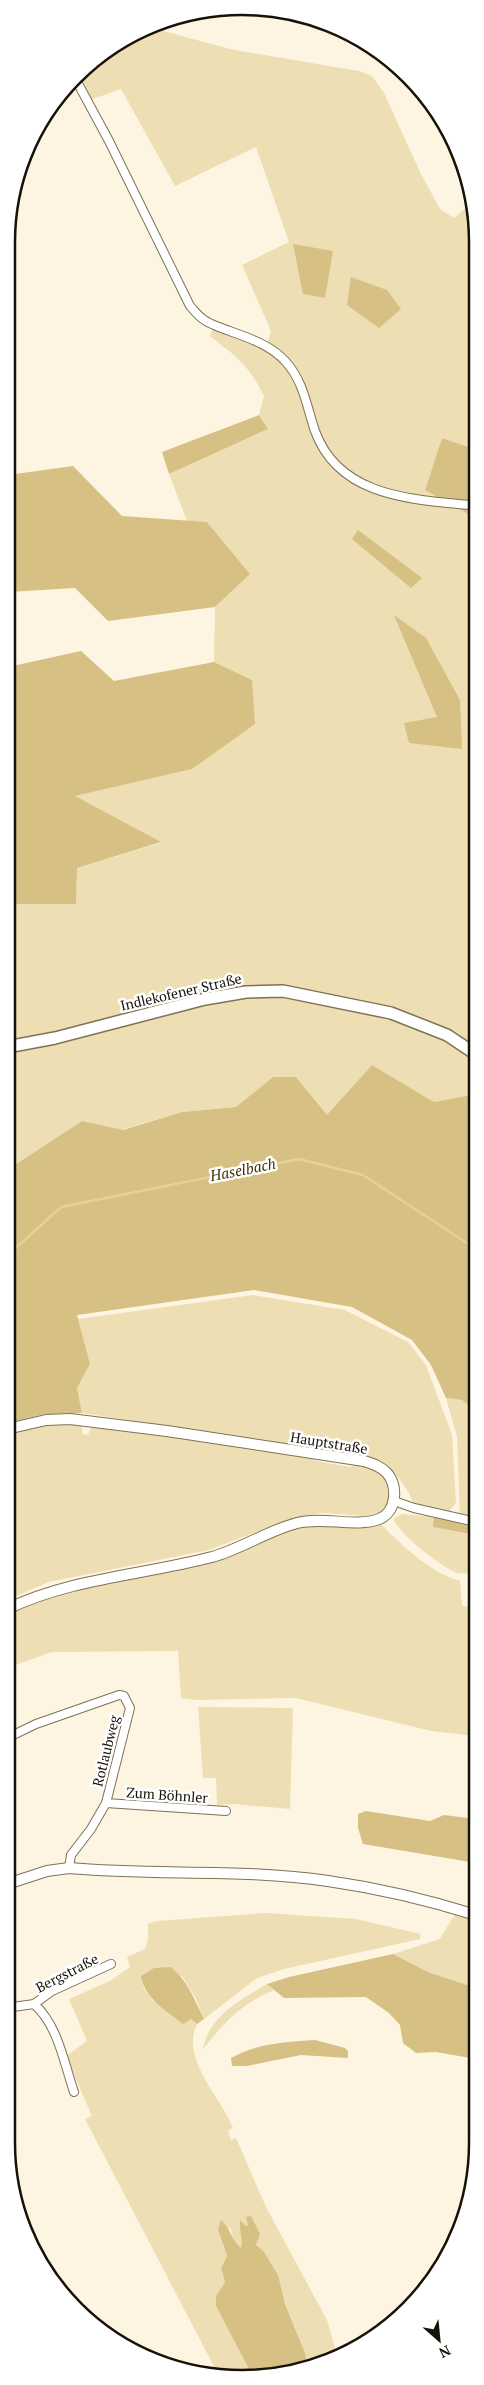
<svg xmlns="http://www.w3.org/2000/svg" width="484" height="2385" font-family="'PT Serif',serif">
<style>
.green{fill:#eedeb3}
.forest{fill:#d6c084}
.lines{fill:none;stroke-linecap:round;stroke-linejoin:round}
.stream{stroke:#e6d093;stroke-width:2.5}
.minor-casing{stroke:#7e7254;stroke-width:10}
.tertiary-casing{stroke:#7e7254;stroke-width:12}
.secondary-casing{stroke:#7e7254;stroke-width:14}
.minor{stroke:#fff;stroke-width:8}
.tertiary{stroke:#fff;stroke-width:10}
.secondary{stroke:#fff;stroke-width:11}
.labels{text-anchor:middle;stroke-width:5;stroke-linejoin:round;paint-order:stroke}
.street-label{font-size:14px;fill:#171207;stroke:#fff}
.water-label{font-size:15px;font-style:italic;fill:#403000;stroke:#fff}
.rim{fill:none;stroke:#171207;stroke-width:2.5}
</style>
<rect width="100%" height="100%" fill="#fdf5e1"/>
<path class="green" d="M152 28 234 50 359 71 372 76 384 93 421 174 440 209 454 218 466 208 467 215 476 223 477 450 442 438 425 490 477 519V1094L434 1102 372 1065 327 1116 296 1077H273L236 1107 182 1112 121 1130 82 1121 7 1170 8 904H76L77 868 160 843 74 796 192 769 252 680 214 662 215 607 250 574 207 522 187 521 169 474 268 429 259 415 264 396C247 363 238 358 210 336L212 330 216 328 266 348 271 331 242 265 289 242 256 147 175 186 121 89 87 101 76 80 98 55Z
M253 1295 345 1310 408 1342 426 1365 452 1435 456 1503 447 1514C437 1512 421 1512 414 1504 411 1500 410 1494 407 1490 398 1475 386 1464 370 1457L82 1413 77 1388 90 1364 78 1319Z
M446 1398 462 1400 476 1411V1519L460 1516 457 1437Z
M50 1423 81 1424 83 1434 88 1435 92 1425 308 1457 316 1461 350 1467 357 1464 376 1469 389 1484 388 1503 380 1512 367 1516 321 1513 290 1519 209 1550 49 1582 7 1600V1434Z
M403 1514 434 1517V1527L476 1535V1574C470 1573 463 1574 457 1573 444 1569 394 1531 394 1518Z
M380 1523C400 1544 431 1573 460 1581L462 1606 476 1608V1736L431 1731 296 1698 198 1700 181 1698 178 1651 52 1652 7 1668V1614L41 1599 250 1546 302 1527Z
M198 1707 293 1708 290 1809 234 1804 217 1805 216 1778H203Z
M265 1913 356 1919 421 1934 420 1939 284 1969 257 1978 204 2019 195 1997 182 1976 143 1987 152 2000 183 2024 191 2019 197 2024C180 2059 221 2097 233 2128L228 2131 231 2140 236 2138 266 2207 327 2320 337 2355 318 2366 308 2368C304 2346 294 2327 286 2306 276 2280 279 2267 256 2245L260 2234 248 2225 246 2227 240 2221C238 2231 244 2238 242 2249L235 2244 230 2227 223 2245 227 2256 221 2268 225 2282 216 2296V2306L252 2375 227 2378 219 2376 85 2119 92 2116 66 2056 87 2041 69 1999 110 1981 130 1967 127 1957 145 1949 148 1939V1924L157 1921Z
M455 1914 476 1921V1988L428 1972 393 1954 440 1939Z
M267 1984 274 1990C238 2006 227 2020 203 2049 209 2016 240 2000 267 1984Z"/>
<path class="forest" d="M293 244 333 251 325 298 303 294Z
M351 277 387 290 401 309 379 328 347 305Z
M259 415 268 429 169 474 162 452Z
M442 438 477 450V519L425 490Z
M73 466 122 516 207 522 250 574 215 607 108 621 75 588 8 592V475Z
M358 530 422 578 411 588 352 539Z
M394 615 426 638 460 700 462 749 409 743 404 723 437 717Z
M81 651 114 681 214 662 252 680 255 724 192 769 75 796 161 842 77 868 76 904H8V667Z
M372 1065 434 1102 477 1094 476 1411 462 1400 446 1398 431 1365 412 1340 352 1307 254 1290 77 1315 90 1364 77 1388 82 1413 45 1414 7 1423V1170L82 1121 123 1130 182 1112 236 1107 273 1077H296L327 1115Z
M434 1517 476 1524V1535L433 1527Z
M366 1811 430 1821 444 1815 476 1819V1863L363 1844 358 1828V1814Z
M393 1954 428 1972 476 1988V2059L436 2052 416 2053 403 2043 400 2025 389 2013 366 1997 284 1998 267 1984 289 1977Z
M171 1967C188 1981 194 1999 204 2019L197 2024 191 2019 183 2024C165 2010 145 1999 141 1976L154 1968Z
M315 2040 345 2048 348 2051V2058L301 2055 247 2066H232L231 2058C257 2043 286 2042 315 2040Z
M251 2216 260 2234 256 2245 264 2252 278 2275 285 2304 305 2353 308 2368 252 2375 216 2306V2296L225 2282 221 2268 227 2256 218 2229 221 2220C231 2229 232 2241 241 2248 244 2238 238 2231 240 2220L246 2226 248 2225 246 2217Z"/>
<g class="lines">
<path class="stream" d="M7 1256 61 1207 299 1159 363 1175 476 1249"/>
<g class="minor-casing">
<path id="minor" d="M76 80 109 141 190 306C194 310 198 316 203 319 209 324 217 326 224 329 246 337 270 344 286 362 304 382 307 408 315 431 339 497 411 499 469 505L477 509
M394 1501 414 1508 476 1522
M7 1738 36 1724 119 1695 124 1696 130 1708 106 1803 91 1829 71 1855 69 1868
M106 1803 226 1811
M34 2004 52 1991 111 1964
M6 2008 34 2004C58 2025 64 2063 74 2092"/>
</g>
<g class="tertiary-casing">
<path id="tertiary" d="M7 1609C72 1578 143 1575 212 1557 241 1549 267 1531 297 1523 323 1516 356 1528 379 1519 397 1512 398 1486 387 1473 380 1466 373 1464 364 1461L167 1431 70 1419 46 1420 7 1429
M7 1884 47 1871 69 1868C155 1876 243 1868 328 1881 377 1888 428 1900 476 1915"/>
</g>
<g class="secondary-casing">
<path id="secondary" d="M7 1047 55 1038 205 999 246 992 283 991 391 1013 447 1035 477 1055"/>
</g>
<use href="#minor" class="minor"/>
<use href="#tertiary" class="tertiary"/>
<use href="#secondary" class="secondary"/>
</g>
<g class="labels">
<g class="street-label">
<text transform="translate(181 992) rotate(-13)" y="5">Indlekofener Straße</text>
<text transform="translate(329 1443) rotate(9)" y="5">Hauptstraße</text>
<text transform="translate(106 1751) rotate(-76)" y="5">Rotlaubweg</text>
<text transform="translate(167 1795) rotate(4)" y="5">Zum Böhnler</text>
<text transform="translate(67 1973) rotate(-27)" y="5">Bergstraße</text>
</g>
<g class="water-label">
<text transform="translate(243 1170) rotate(-11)" y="5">Haselbach</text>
</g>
</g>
<path d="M0 0H484V2385H0ZM242 15H242A227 227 0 0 1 469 242V2143A227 227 0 0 1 242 2370H242A227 227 0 0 1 15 2143V242A227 227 0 0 1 242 15Z" fill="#fff" fill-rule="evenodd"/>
<path class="rim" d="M242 15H242A227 227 0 0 1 469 242V2143A227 227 0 0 1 242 2370H242A227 227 0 0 1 15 2143V242A227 227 0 0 1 242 15Z"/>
<g transform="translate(439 2340) rotate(153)" stroke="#ffffff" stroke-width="4" paint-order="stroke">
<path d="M0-4L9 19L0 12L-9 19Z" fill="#171207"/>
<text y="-8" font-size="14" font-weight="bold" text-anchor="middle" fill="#171207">N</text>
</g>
</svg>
